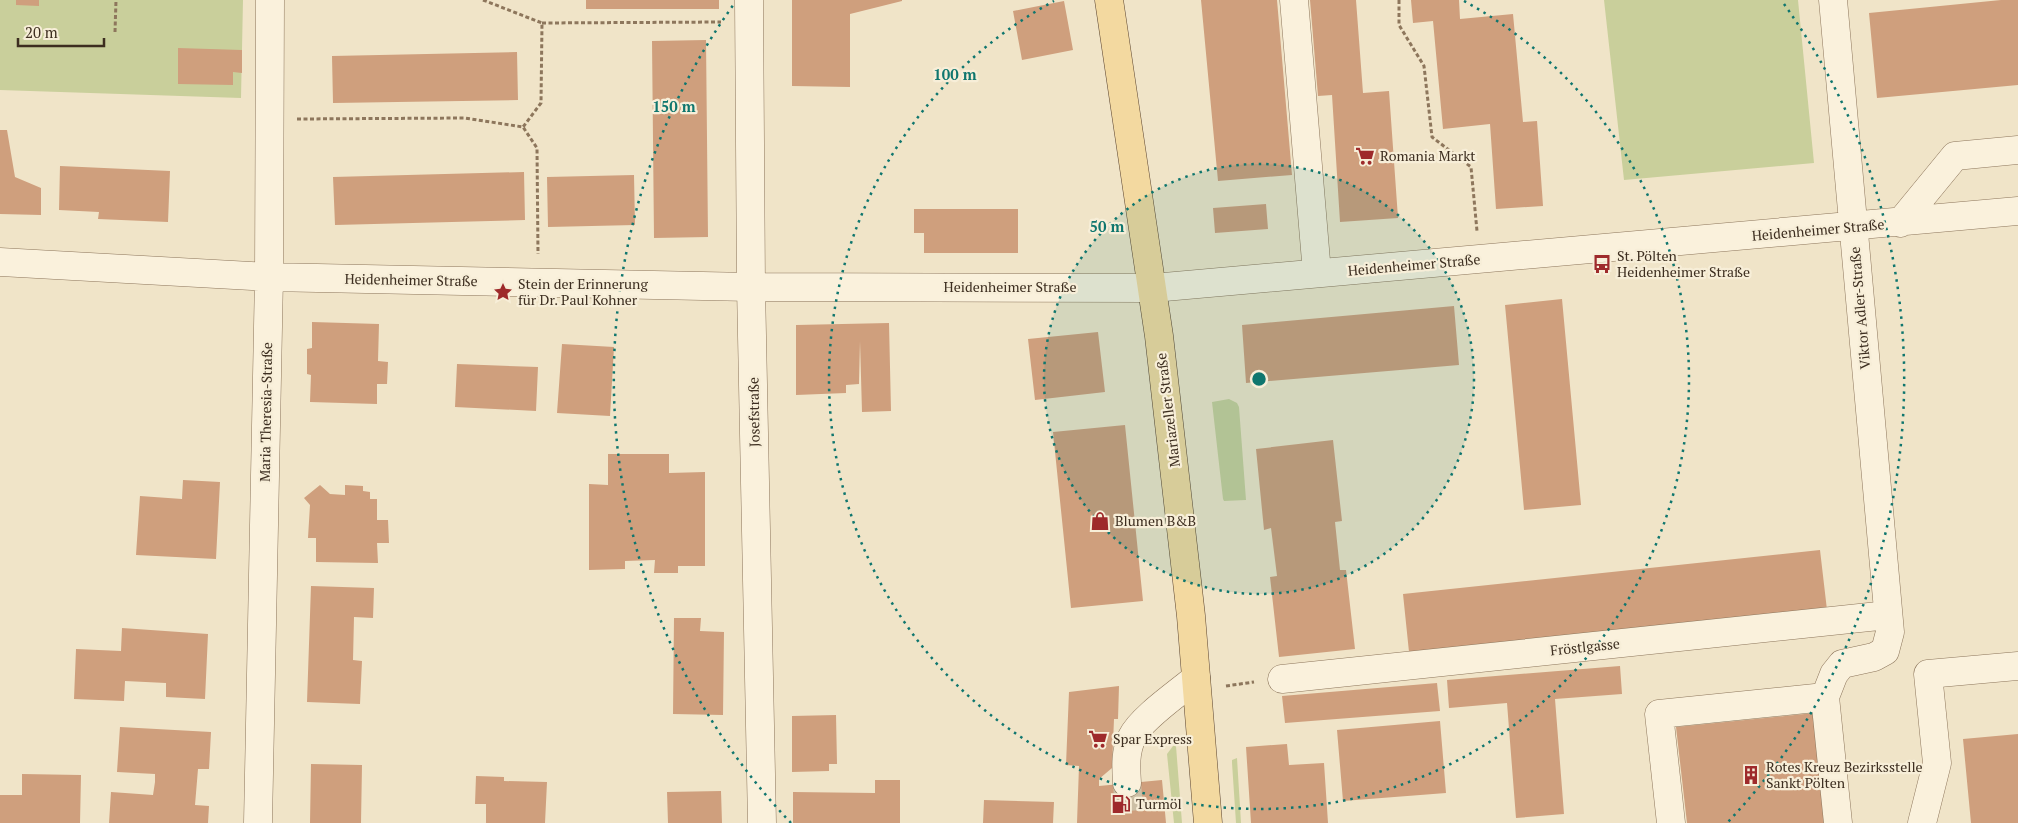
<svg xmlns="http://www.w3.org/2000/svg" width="2018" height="823" font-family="'PT Serif',serif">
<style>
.green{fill:#c9cf9b}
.building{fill:#cf9f7d}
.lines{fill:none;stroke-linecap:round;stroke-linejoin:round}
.minor-tunnel{stroke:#ccc0a6;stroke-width:28;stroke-dasharray:28 14;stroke-linecap:butt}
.minor-casing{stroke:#8d765c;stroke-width:29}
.major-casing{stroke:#5b4430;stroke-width:29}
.path{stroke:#8d765c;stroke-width:3;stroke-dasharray:4 2.5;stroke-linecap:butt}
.minor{stroke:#faf1dc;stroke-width:28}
.major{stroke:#f3d9a0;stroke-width:28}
.ring{fill:none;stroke:#0f766e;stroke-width:2.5;stroke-dasharray:2.5 5}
.labels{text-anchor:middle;stroke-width:4.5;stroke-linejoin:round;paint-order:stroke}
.poi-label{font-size:14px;fill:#3d2e20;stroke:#f7eed8;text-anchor:start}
.street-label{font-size:14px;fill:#3d2e20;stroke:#f7eed8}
.centre{fill:#0f766e;stroke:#f7eed8;stroke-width:2.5}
.ring-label{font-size:15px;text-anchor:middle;font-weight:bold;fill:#0f766e;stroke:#f7eed8;stroke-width:4.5;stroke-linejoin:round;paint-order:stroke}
</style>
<rect width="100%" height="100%" fill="#f0e4c8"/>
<path class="green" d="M0 0H243L241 98 0 90Z
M1604 0H1798L1814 163 1624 180Z
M1229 399 1237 403 1239 407 1246 500 1224 501 1223 499 1212 402Z
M1173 746H1176L1182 823H1174L1167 754Z
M1237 758 1241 823H1236L1232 763V760Z"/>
<path class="building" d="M16 0H39V6L16 5Z
M586 0H719V9H586Z
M792 0H902V1L850 14V87L792 86Z
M1201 0H1277L1292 175 1218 181Z
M1310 0H1356L1363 93 1389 91 1398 218 1340 222 1332 95 1318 96Z
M1411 0H1459L1460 19 1513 14 1523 122 1537 121 1543 206 1496 209 1490 124 1443 129 1433 21 1413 23Z
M2001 0H2018V85L1877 98 1869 13Z
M1064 1 1073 50 1022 60 1013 11Z
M706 40 708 237 654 238 652 41Z
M178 48 242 50V73L233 72V85L178 84Z
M517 52 518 100 333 103 332 56Z
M0 130H7L15 177 41 188V215L0 214Z
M60 166 170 171 168 222 98 219 99 212 59 210Z
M524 172 525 220 335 225 333 177Z
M634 175 635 225 548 227 547 177Z
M1266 204 1268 229 1215 233 1213 208Z
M914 209H1018V253H924V233H914Z
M1562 299 1581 505 1524 510 1505 305Z
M1454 306 1459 365 1246 383 1242 325Z
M312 322 379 324 378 361 388 362 387 384H377V404L310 402 311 375 307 374V349L312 348Z
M889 323 891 411 862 412 860 341 859 384 846 385V393L796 395V325Z
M1098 332 1105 392 1035 400 1028 339Z
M562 344 614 347 610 416 557 413Z
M457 364 538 367 536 411 455 407Z
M1125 425 1143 601 1071 608 1053 432Z
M1333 440 1342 521 1335 522 1340 570H1346L1355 649 1279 657 1270 577 1277 576 1271 528 1264 530 1256 449Z
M608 454H669V473L705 472V566H678V573H654L655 560 625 561V569L589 570V484L608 485Z
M183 480 220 482 216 559 136 555 140 496 182 499Z
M320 485 330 494 345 495V485L363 486V491L370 492V499H377V520H388L389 543H377L378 563 316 562V538H308L310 505 304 498Z
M1820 550 1827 610 1409 652 1403 594Z
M311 586 374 588 373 618 354 617 353 660 362 661 360 704 307 702Z
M674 618H701L700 631 724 632 723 715 673 714Z
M122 628 208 634 205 699 166 697V683L125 681 124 701 74 699 76 649 121 651Z
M1620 666 1622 694 1555 699 1564 814 1516 818 1507 703 1449 708 1447 680Z
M1437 683 1440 711 1285 723 1282 696Z
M1119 686 1118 719H1114L1112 768 1099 779V786L1162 780 1166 823H1077L1079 766 1066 765 1069 692Z
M1814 713 1825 823H1687L1676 727Z
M836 715 837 764H829V771L792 772V716Z
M1440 721 1446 793 1343 801 1337 730Z
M120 727 211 732 209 769H198L195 805 209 806 208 823H109L111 792 153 795 155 782V774L117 772Z
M2018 734V823H1971L1963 739Z
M1287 744 1289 765 1324 763 1328 823H1251L1246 747Z
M311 764 362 765 361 823H310Z
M22 774 81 775 80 823H0V795H22Z
M476 776 504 777V781L547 782 545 823H486V804H475Z
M875 780H900V823H793V792L875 793Z
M721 791 722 823H668L667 792Z
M984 800 1054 802 1053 823H983Z"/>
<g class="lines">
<path class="minor-tunnel" d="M1127 783 1130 823"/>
<g class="minor-casing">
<path id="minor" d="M749 0 751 287 762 823
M1294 0 1317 273
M1900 223 1955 156 2018 150
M0 262 269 277 751 287 1153 288 2018 211
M1282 679 1888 615
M1825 697 1834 674 1842 664 1874 657 1885 651 1890 632 1833 0
M1127 783C1126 767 1125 752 1132 737 1141 718 1180 692 1196 678
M258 823 269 277 270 0
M1671 823 1659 714 1825 697 1838 823
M1922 823 1937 763 1928 674 2018 666"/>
</g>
<g class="major-casing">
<path id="major" d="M1109 0 1159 336 1191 616 1208 823"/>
</g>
<path class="path" d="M483 0 542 23 541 103 523 127
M1399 0V25L1424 66 1432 137 1471 167 1477 231
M542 23 721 22
M115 32 116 0
M297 119 465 118 523 127 537 148 538 254
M1226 686 1254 682"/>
<use href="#minor" class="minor"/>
<use href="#major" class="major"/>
</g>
<circle cx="1259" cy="379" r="215" fill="#0f766e" fill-opacity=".12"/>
<g class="ring">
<circle cx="1259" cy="379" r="215"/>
<path d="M1464 1A430 430 0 1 1 1054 1"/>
<path d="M791 823A645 645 0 0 1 734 4M1784 4A645 645 0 0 1 1727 823"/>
</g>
<defs>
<g id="supermarket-bare" transform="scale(1.5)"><path d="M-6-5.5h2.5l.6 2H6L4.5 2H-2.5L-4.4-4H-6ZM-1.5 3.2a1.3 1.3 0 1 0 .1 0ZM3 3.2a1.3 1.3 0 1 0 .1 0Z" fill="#9e2a2b" stroke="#f7eed8" stroke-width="2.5" paint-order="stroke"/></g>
<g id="bus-bare" transform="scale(1.5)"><path d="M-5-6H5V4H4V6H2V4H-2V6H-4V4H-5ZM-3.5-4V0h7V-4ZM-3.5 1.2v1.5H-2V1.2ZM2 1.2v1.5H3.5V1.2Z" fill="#9e2a2b" stroke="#f7eed8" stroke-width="2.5" paint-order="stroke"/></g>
<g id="sight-bare" transform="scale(1.5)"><path d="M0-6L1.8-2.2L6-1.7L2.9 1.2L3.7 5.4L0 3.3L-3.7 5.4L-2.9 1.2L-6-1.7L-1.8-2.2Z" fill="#9e2a2b" stroke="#f7eed8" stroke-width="2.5" paint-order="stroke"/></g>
<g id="shop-bare" transform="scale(1.5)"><path d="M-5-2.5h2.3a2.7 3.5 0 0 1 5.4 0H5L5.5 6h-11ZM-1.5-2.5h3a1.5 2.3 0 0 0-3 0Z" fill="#9e2a2b" stroke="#f7eed8" stroke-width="2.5" paint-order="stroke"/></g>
<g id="building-bare" transform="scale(1.5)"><path d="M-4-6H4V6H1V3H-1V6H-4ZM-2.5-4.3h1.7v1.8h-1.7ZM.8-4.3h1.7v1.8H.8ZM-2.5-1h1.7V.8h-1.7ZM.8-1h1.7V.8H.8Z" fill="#9e2a2b" stroke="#f7eed8" stroke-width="2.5" paint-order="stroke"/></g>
<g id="fuel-bare" transform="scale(1.5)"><path d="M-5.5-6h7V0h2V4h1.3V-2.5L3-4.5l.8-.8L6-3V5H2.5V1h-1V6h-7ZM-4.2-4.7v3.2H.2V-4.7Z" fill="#9e2a2b" stroke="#f7eed8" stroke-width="2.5" paint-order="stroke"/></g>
</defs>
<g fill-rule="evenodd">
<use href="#supermarket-bare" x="1365" y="156"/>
<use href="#bus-bare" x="1602" y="264"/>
<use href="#sight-bare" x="503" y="292"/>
<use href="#shop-bare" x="1100" y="521"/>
<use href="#supermarket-bare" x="1098" y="739"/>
<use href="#building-bare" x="1751" y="775"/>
<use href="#fuel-bare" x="1121" y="804"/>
</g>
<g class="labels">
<g class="poi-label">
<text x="1380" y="161">Romania Markt</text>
<text x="1617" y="261">St. Pölten<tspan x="1617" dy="16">Heidenheimer Straße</tspan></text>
<text x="518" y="289">Stein der Erinnerung<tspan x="518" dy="16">für Dr. Paul Kohner</tspan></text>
<text x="1115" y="526">Blumen B&amp;B</text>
<text x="1113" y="744">Spar Express</text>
<text x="1766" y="772">Rotes Kreuz Bezirksstelle<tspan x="1766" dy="16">Sankt Pölten</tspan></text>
<text x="1136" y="809">Turmöl</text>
</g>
<g class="street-label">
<text transform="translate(1818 230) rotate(-5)" y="5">Heidenheimer Straße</text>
<text transform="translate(1414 265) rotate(-5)" y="5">Heidenheimer Straße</text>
<text transform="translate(411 280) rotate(1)" y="5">Heidenheimer Straße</text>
<text x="1010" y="292">Heidenheimer Straße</text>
<text transform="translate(1860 308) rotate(-95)" y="5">Viktor Adler-Straße</text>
<text transform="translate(1168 410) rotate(-97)" y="5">Mariazeller Straße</text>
<text transform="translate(266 412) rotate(-89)" y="5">Maria Theresia-Straße</text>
<text transform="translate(754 412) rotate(-91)" y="5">Josefstraße</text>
<text transform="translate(1585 647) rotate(-6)" y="5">Fröstlgasse</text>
</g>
</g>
<circle cx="1259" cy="379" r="8" class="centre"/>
<g class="ring-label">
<text x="955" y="80">100 m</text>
<text x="674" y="112">150 m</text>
<text x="1107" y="232">50 m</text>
</g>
<path d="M18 38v8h86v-8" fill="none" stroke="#3d2e20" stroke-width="2.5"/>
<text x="25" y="38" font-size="15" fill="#3d2e20" stroke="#f7eed8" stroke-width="4" paint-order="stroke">20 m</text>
</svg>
